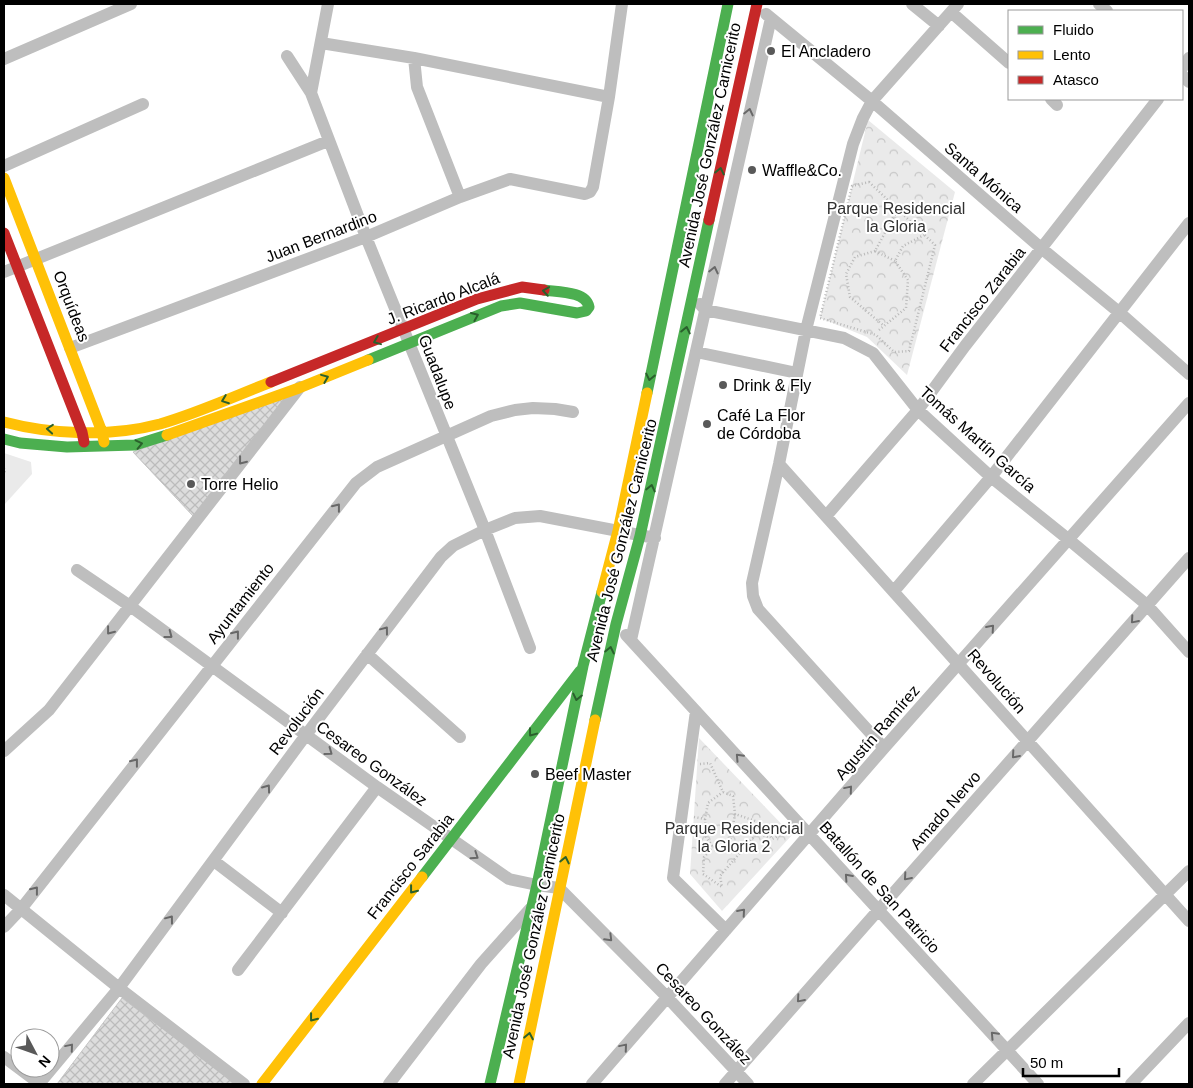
<svg xmlns="http://www.w3.org/2000/svg" width="1193" height="1088" font-family="Helvetica,sans-serif">
<style>
.forest{fill:url(#forest-crowns)}
.pitch{fill:#eaeaea}
.building{fill:url(#building-cross-hatch);stroke:#c5c5c5}
.lines{fill:none;stroke-linecap:round;stroke-linejoin:round}
.path{stroke:#b8b8b8;stroke-width:2.5;stroke-dasharray:1 2.5;stroke-linecap:butt}
.street{stroke:#bebebe;stroke-width:12}
.fast{stroke:#4caf50;stroke-width:11}
.slow{stroke:#ffc107;stroke-width:11}
.jam{stroke:#c62828;stroke-width:11}
.oneway{stroke:#686868}
.oneway2{stroke:#2a602c}
.poi-dot{fill:#595959;stroke:#fff;stroke-width:2}
.labels{text-anchor:middle;stroke-width:4;stroke-linejoin:round;paint-order:stroke}
.poi-label{font-size:16px;fill:#000;stroke:#fff;text-anchor:start}
.street-label{font-size:16px;fill:#000;stroke:#fff}
.park-label{font-size:16px;fill:#303030;stroke:#fff}
</style>
<defs>
<pattern id="forest-crowns" width="20" height="18" patternUnits="userSpaceOnUse" patternTransform="scale(1.25)"><rect width="20" height="18" fill="#eaeaea"/><path d="M2 6a3 3 0 1 1 6 0M12 15a3 3 0 1 1 6 0" fill="none" stroke="#c7c7c7"/></pattern>
<pattern id="building-cross-hatch" width="8" height="8" patternUnits="userSpaceOnUse" patternTransform="scale(1.25)"><rect width="8" height="8" fill="#ddd"/><path d="M0 0l8 8M0 8l8-8" fill="none" stroke="#bcbcbc"/></pattern>
</defs>
<rect width="100%" height="100%" fill="#fff"/>
<path class="forest" d="M868 120 955 192 907 375 867 337 820 318Z
M699 738 792 835 722 911 690 874Z"/>
<path class="pitch" d="M4 453 31 462 32 474 4 505Z"/>
<path class="building" d="M294 393 193 516 133 452Z
M122 998 236 1084H57Z"/>
<g class="lines">
<path class="path" d="M869 182 935 245 909 351 894 352 876 335 820 318 852 186Z
M875 251 855 257 846 274 850 297 884 326
M895 261 875 251 898 209
M879 330 906 308 908 280 895 261 903 246 924 235
M4 469 6 470 4 472
M700 764 710 763 723 792 733 796 735 814 764 824 772 839 784 833
M735 814 730 842 720 851 713 847 704 857 703 874 722 887 720 876 757 833 770 838
M694 817 705 819 708 803 723 792
M705 819 706 837 713 847"/>
<path class="street" d="M912 4 939 26
M1099 4 1107 11
M951 12 1009 63
M766 14 872 101 1041 248 1120 313 1189 374
M321 43 414 58 609 97
M287 56 311 93 366 237 485 530 530 648
M414 58 417 87 460 197
M4 59 131 4
M1182 68 1189 58
M1182 75 1189 82
M311 93 328 4
M1051 99 1057 105
M4 166 143 104
M4 272 328 141
M700 304 705 310 844 338 873 353 918 410 991 477 1068 539 1147 605 1189 652
M70 348 366 237 460 197 510 179 585 194 590 192 593 187 609 97 622 4
M696 352 797 373
M779 464 1189 921
M827 515 918 410 965 346 1158 99
M77 570 130 606 377 787 509 879 537 885 559 888 667 997 748 1084
M894 591 991 477 1189 223
M626 635 1038 1084
M631 640 771 18
M367 654 460 737
M696 711 673 878 726 930
M884 748 758 609 753 596 752 583 779 464 806 330 853 144 863 118 872 101 958 4
M4 751 49 710 300 387
M214 861 282 913
M4 895 119 988 244 1084
M4 927 21 909 356 483 377 467 491 416 515 410 533 408 555 409 573 412
M238 970 377 787
M4 1057 40 1084
M39 1084 119 988 306 735 441 557 453 546 485 530 515 518 540 516 655 538
M389 1084 481 964 530 909
M592 1084 884 748 1189 403
M725 1084 1189 558
M973 1084 1189 871
M1131 1084 1189 1023"/>
<path class="fast" d="M368 360 501 306 520 303 577 313 586 311 589 307C586 291 557 292 544 290
M647 393 728 4
M4 439 20 443 67 447 135 445 167 435
M595 720 616 624 640 536 709 220
M422 877 580 671
M490 1084 537 885 583 666 602 592"/>
<path class="slow" d="M4 178 102 432 104 442
M4 422C53 435 111 437 160 424 198 413 235 396 271 382
M167 435 299 388 368 360
M602 592 618 531 647 393
M262 1084 422 877
M519 1084 595 720"/>
<path class="jam" d="M709 220 757 4
M4 233 82 432 84 442
M271 382 477 299 522 287 544 290"/>
</g>
<defs><path id="oneway-chevron" d="M-2-3.5L2.5 0L-2 3.5" fill="none" stroke-width="1.6" stroke-linecap="round" stroke-linejoin="round" transform="scale(1.25)"/></defs>
<g class="oneway">
<use href="#oneway-chevron" transform="translate(749 112) rotate(-77)"/>
<use href="#oneway-chevron" transform="translate(714 270) rotate(-77)"/>
<use href="#oneway-chevron" transform="translate(242 461) rotate(128)"/>
<use href="#oneway-chevron" transform="translate(337 507) rotate(-52)"/>
<use href="#oneway-chevron" transform="translate(1134 620) rotate(131)"/>
<use href="#oneway-chevron" transform="translate(991 628) rotate(-49)"/>
<use href="#oneway-chevron" transform="translate(385 630) rotate(-53)"/>
<use href="#oneway-chevron" transform="translate(110 631) rotate(128)"/>
<use href="#oneway-chevron" transform="translate(236 634) rotate(-52)"/>
<use href="#oneway-chevron" transform="translate(169 635) rotate(37)"/>
<use href="#oneway-chevron" transform="translate(329 752) rotate(36)"/>
<use href="#oneway-chevron" transform="translate(1015 755) rotate(131)"/>
<use href="#oneway-chevron" transform="translate(739 757) rotate(-133)"/>
<use href="#oneway-chevron" transform="translate(135 762) rotate(-52)"/>
<use href="#oneway-chevron" transform="translate(267 788) rotate(-54)"/>
<use href="#oneway-chevron" transform="translate(849 789) rotate(-50)"/>
<use href="#oneway-chevron" transform="translate(475 856) rotate(34)"/>
<use href="#oneway-chevron" transform="translate(848 877) rotate(-132)"/>
<use href="#oneway-chevron" transform="translate(907 877) rotate(131)"/>
<use href="#oneway-chevron" transform="translate(35 890) rotate(-52)"/>
<use href="#oneway-chevron" transform="translate(742 912) rotate(-49)"/>
<use href="#oneway-chevron" transform="translate(170 919) rotate(-53)"/>
<use href="#oneway-chevron" transform="translate(609 938) rotate(45)"/>
<use href="#oneway-chevron" transform="translate(800 999) rotate(131)"/>
<use href="#oneway-chevron" transform="translate(994 1035) rotate(-133)"/>
<use href="#oneway-chevron" transform="translate(70 1047) rotate(-50)"/>
<use href="#oneway-chevron" transform="translate(624 1047) rotate(-50)"/>
</g>
<g class="oneway2">
<use href="#oneway-chevron" transform="translate(720 171) rotate(-78)"/>
<use href="#oneway-chevron" transform="translate(546 291) rotate(-171)"/>
<use href="#oneway-chevron" transform="translate(475 316) rotate(-23)"/>
<use href="#oneway-chevron" transform="translate(686 330) rotate(-78)"/>
<use href="#oneway-chevron" transform="translate(377 341) rotate(158)"/>
<use href="#oneway-chevron" transform="translate(650 377) rotate(102)"/>
<use href="#oneway-chevron" transform="translate(325 378) rotate(-22)"/>
<use href="#oneway-chevron" transform="translate(225 400) rotate(159)"/>
<use href="#oneway-chevron" transform="translate(50 429) rotate(-175)"/>
<use href="#oneway-chevron" transform="translate(139 444) rotate(-13)"/>
<use href="#oneway-chevron" transform="translate(651 488) rotate(-77)"/>
<use href="#oneway-chevron" transform="translate(610 650) rotate(-78)"/>
<use href="#oneway-chevron" transform="translate(577 697) rotate(102)"/>
<use href="#oneway-chevron" transform="translate(532 733) rotate(127)"/>
<use href="#oneway-chevron" transform="translate(565 860) rotate(-78)"/>
<use href="#oneway-chevron" transform="translate(413 890) rotate(128)"/>
<use href="#oneway-chevron" transform="translate(313 1018) rotate(128)"/>
<use href="#oneway-chevron" transform="translate(529 1036) rotate(-79)"/>
</g>
<g class="poi-dot">
<circle cx="771" cy="51" r="5"/>
<circle cx="752" cy="170" r="5"/>
<circle cx="723" cy="385" r="5"/>
<circle cx="707" cy="424" r="5"/>
<circle cx="191" cy="484" r="5"/>
<circle cx="535" cy="774" r="5"/>
</g>
<g class="labels">
<g class="poi-label">
<text x="781" y="57">El Ancladero</text>
<text x="762" y="176">Waffle&amp;Co.</text>
<text x="733" y="391">Drink &amp; Fly</text>
<text x="717" y="421">Café La Flor<tspan x="717" dy="18">de Córdoba</tspan></text>
<text x="201" y="490">Torre Helio</text>
<text x="545" y="780">Beef Master</text>
</g>
<g class="street-label">
<text transform="translate(709 145) rotate(-78)" y="6">Avenida José González Carnicerito</text>
<text transform="translate(984 177) rotate(41)" y="6">Santa Mónica</text>
<text transform="translate(321 236) rotate(-21)" y="6">Juan Bernardino</text>
<text transform="translate(443 298) rotate(-21)" y="6">J. Ricardo Alcalá</text>
<text transform="translate(982 299) rotate(-52)" y="6">Francisco Zarabia</text>
<text transform="translate(72 306) rotate(69)" y="6">Orquídeas</text>
<text transform="translate(438 372) rotate(69)" y="6">Guadalupe</text>
<text transform="translate(978 439) rotate(42)" y="6">Tomás Martín García</text>
<text transform="translate(621 540) rotate(-76)" y="6">Avenida José González Carnicerito</text>
<text transform="translate(240 603) rotate(-52)" y="6">Ayuntamiento</text>
<text transform="translate(997 681) rotate(49)" y="6">Revolución</text>
<text transform="translate(296 721) rotate(-53)" y="6">Revolución</text>
<text transform="translate(877 732) rotate(-49)" y="6">Agustín Ramírez</text>
<text transform="translate(372 763) rotate(36)" y="6">Cesareo González</text>
<text transform="translate(945 810) rotate(-49)" y="6">Amado Nervo</text>
<text transform="translate(410 866) rotate(-52)" y="6">Francisco Sarabia</text>
<text transform="translate(880 887) rotate(48)" y="6">Batallón de San Patricio</text>
<text transform="translate(533 936) rotate(-78)" y="6">Avenida José González Carnicerito</text>
<text transform="translate(704 1013) rotate(47)" y="6">Cesareo González</text>
</g>
<g class="park-label">
<text x="896" y="214">Parque Residencial<tspan x="896" dy="18">la Gloria</tspan></text>
<text x="734" y="834">Parque Residencial<tspan x="734" dy="18">la Gloria 2</tspan></text>
</g>
</g>
<rect width="1193" height="1088" fill="none" stroke="#000000" stroke-width="10"/>
<rect x="1008" y="10" width="175" height="90" fill="#ffffff" stroke="#999999"/>
<rect x="1018" y="26" width="25" height="8" fill="#4caf50" stroke="#999999"/>
<text x="1053" y="35" font-size="15" fill="#000000">Fluido</text>
<rect x="1018" y="51" width="25" height="8" fill="#ffc107" stroke="#999999"/>
<text x="1053" y="60" font-size="15" fill="#000000">Lento</text>
<rect x="1018" y="76" width="25" height="8" fill="#c62828" stroke="#999999"/>
<text x="1053" y="85" font-size="15" fill="#000000">Atasco</text>
<g transform="translate(35 1053) rotate(131)"><circle r="24" fill="#ffffff" stroke="#999999"/>
<path d="M0-4L9 19L0 12L-9 19Z" fill="#595959"/>
<text y="-8" font-size="14" font-weight="bold" text-anchor="middle" fill="#000000">N</text>
</g>
<path d="M1023 1068v8h96v-8" fill="none" stroke="#000000" stroke-width="2.5"/>
<text x="1030" y="1068" font-size="15" fill="#000000" stroke="#ffffff" stroke-width="4" paint-order="stroke">50 m</text>
</svg>
